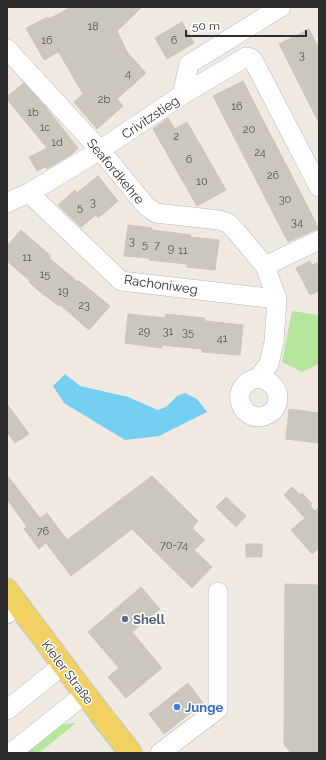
<svg xmlns="http://www.w3.org/2000/svg" width="326" height="760" font-family="Raleway,sans-serif">
<style>
.green{fill:#b6e59e}
.water{fill:#75cff0}
.building{fill:#cbc7bf;stroke:#cbc5ba}
.lines{fill:none;stroke-linecap:round;stroke-linejoin:round}
.minor-casing{stroke:#b4b7c1;stroke-width:20}
.major-casing{stroke:#c9c9c9;stroke-width:24}
.minor{stroke:#fff;stroke-width:19}
.major{stroke:#f2d163;stroke-width:22}
.service-dot{fill:#5c6f8a;stroke:#fff;stroke-width:1.5}
.shop-dot{fill:#3f7fe0;stroke:#fff;stroke-width:1.5}
.labels{text-anchor:middle;stroke-width:3;stroke-linejoin:round;paint-order:stroke}
.number-label{font-size:11px;fill:#555452}
.street-label{font-size:13px;fill:#2e2e2e;stroke:#fff}
.service-label{font-size:13px;font-weight:bold;fill:#4e5e75;stroke:#fff;text-anchor:start}
.shop-label{font-size:13px;font-weight:bold;fill:#366cbe;stroke:#fff;text-anchor:start}
</style>
<rect width="100%" height="100%" fill="#efe9e1"/>
<path class="green" d="M292 311 319 315V364L302 372 282 362Z
M95 719 125 753H115L90 721Z
M76 723 39 753H19L54 725Z"/>
<path class="water" d="M65 374 80 386 128 397 158 410 166 407 177 396 185 393 197 399 207 412 159 436 125 440 64 403 53 386Z"/>
<path class="building" d="M72 7H142L117 31 127 52 146 73 117 99 123 106 97 129 74 102 83 94 61 56 58 52 44 60 26 28 48 17 49 19Z
M182 22 194 43 167 59 155 38Z
M309 29 319 49V123L279 44Z
M243 81 319 229 314 230 288 242 213 96Z
M24 83 44 105 78 148 72 154 47 169 45 167 37 171 29 157 47 148 7 99V97Z
M168 118 175 129 187 122 226 190 197 206 153 129Z
M98 176 118 201 98 218 96 215 81 227 58 205 75 190 77 193Z
M128 225 152 228V230L191 235 190 237 219 240 215 270 187 267V264L149 260V258L124 256Z
M21 230 51 256 49 258 60 267 78 282 79 281 110 306 89 330 59 304V306L39 291 29 282 30 281 7 261V246Z
M310 261 312 265 319 262V291L310 295 296 268Z
M128 314 165 318 166 314 205 318V321L243 325 240 355 202 352V349L162 345V348L125 343Z
M7 404 29 434 15 443 7 432Z
M289 409 319 413V443L286 439Z
M7 475 40 518 47 513 67 540 152 476 198 521 192 528 205 540 194 550 212 567 192 588 132 529 71 576 46 543 39 549 24 529 27 527 7 499Z
M292 487 300 495 302 493 312 504 310 506 315 511 319 507V548L312 554 291 530 305 518 284 495Z
M226 497 246 516 236 527 216 507Z
M246 544H262V557H246Z
M285 584 319 585V753H291L284 744Z
M141 587 160 609 132 632 162 668 126 698 108 677 119 668 88 632Z
M188 683 203 703 164 734 149 714Z"/>
<g class="lines">
<g class="minor-casing">
<path id="minor" d="M7 49 100 150 146 206 156 213 219 220 228 223 235 230 265 266 277 299 274 342 269 364 258 378C227 384 240 423 264 416 270 414 275 410 277 404 281 390 271 380 258 378
M182 95 189 64 281 7
M29 193 121 281 277 299
M7 203 15 199 29 193 100 150 182 95 246 57C250 57 252 58 254 62L319 187
M265 266 319 240
M7 614 18 605
M7 710 63 665
M11 753 85 694
M160 753 218 709V592"/>
</g>
<g class="major-casing">
<path id="major" d="M7 590 85 694 131 753"/>
</g>
<use href="#minor" class="minor"/>
<use href="#major" class="major"/>
</g>
<circle class="service-dot" cx="125" cy="619" r="4"/>
<circle class="shop-dot" cx="177" cy="707" r="4"/>
<g class="labels">
<g class="number-label">
<text x="93" y="30">18</text>
<text x="47" y="44">16</text>
<text x="174" y="44">6</text>
<text x="302" y="59">3</text>
<text x="128" y="77">4</text>
<text x="104" y="103">2b</text>
<text x="237" y="110">16</text>
<text x="33" y="116">1b</text>
<text x="45" y="131">1c</text>
<text x="249" y="133">20</text>
<text x="176" y="140">2</text>
<text x="57" y="146">1d</text>
<text x="260" y="156">24</text>
<text x="189" y="163">6</text>
<text x="273" y="179">26</text>
<text x="202" y="185">10</text>
<text x="285" y="203">30</text>
<text x="93" y="206">3</text>
<text x="80" y="211">5</text>
<text x="297" y="226">34</text>
<text x="132" y="245">3</text>
<text x="145" y="248">5</text>
<text x="157" y="249">7</text>
<text x="171" y="252">9</text>
<text x="183" y="254">11</text>
<text x="27" y="261">11</text>
<text x="45" y="278">15</text>
<text x="63" y="295">19</text>
<text x="84" y="309">23</text>
<text x="144" y="335">29</text>
<text x="168" y="335">31</text>
<text x="188" y="336">35</text>
<text x="222" y="342">41</text>
<text x="43" y="535">76</text>
<text x="174" y="549">70-74</text>
</g>
<g class="street-label">
<text transform="translate(150 117) rotate(-34)" y="5">Crivitzstieg</text>
<text transform="translate(116 171) rotate(50)" y="5">Seafordkehre</text>
<text transform="translate(161 284) rotate(8)" y="5">Rachoniweg</text>
<text transform="translate(68 672) rotate(53)" y="5">Kieler Straße</text>
</g>
<g class="service-label">
<text x="133" y="624">Shell</text>
</g>
<g class="shop-label">
<text x="185" y="712">Junge</text>
</g>
</g>
<rect width="326" height="760" fill="none" stroke="#2e2e2e" stroke-width="16"/>
<path d="M186 30v6h120v-6" fill="none" stroke="#2e2e2e" stroke-width="2"/>
<text x="192" y="30" font-size="12" fill="#2e2e2e" stroke="#ffffff" stroke-width="3" paint-order="stroke">50 m</text>
</svg>
